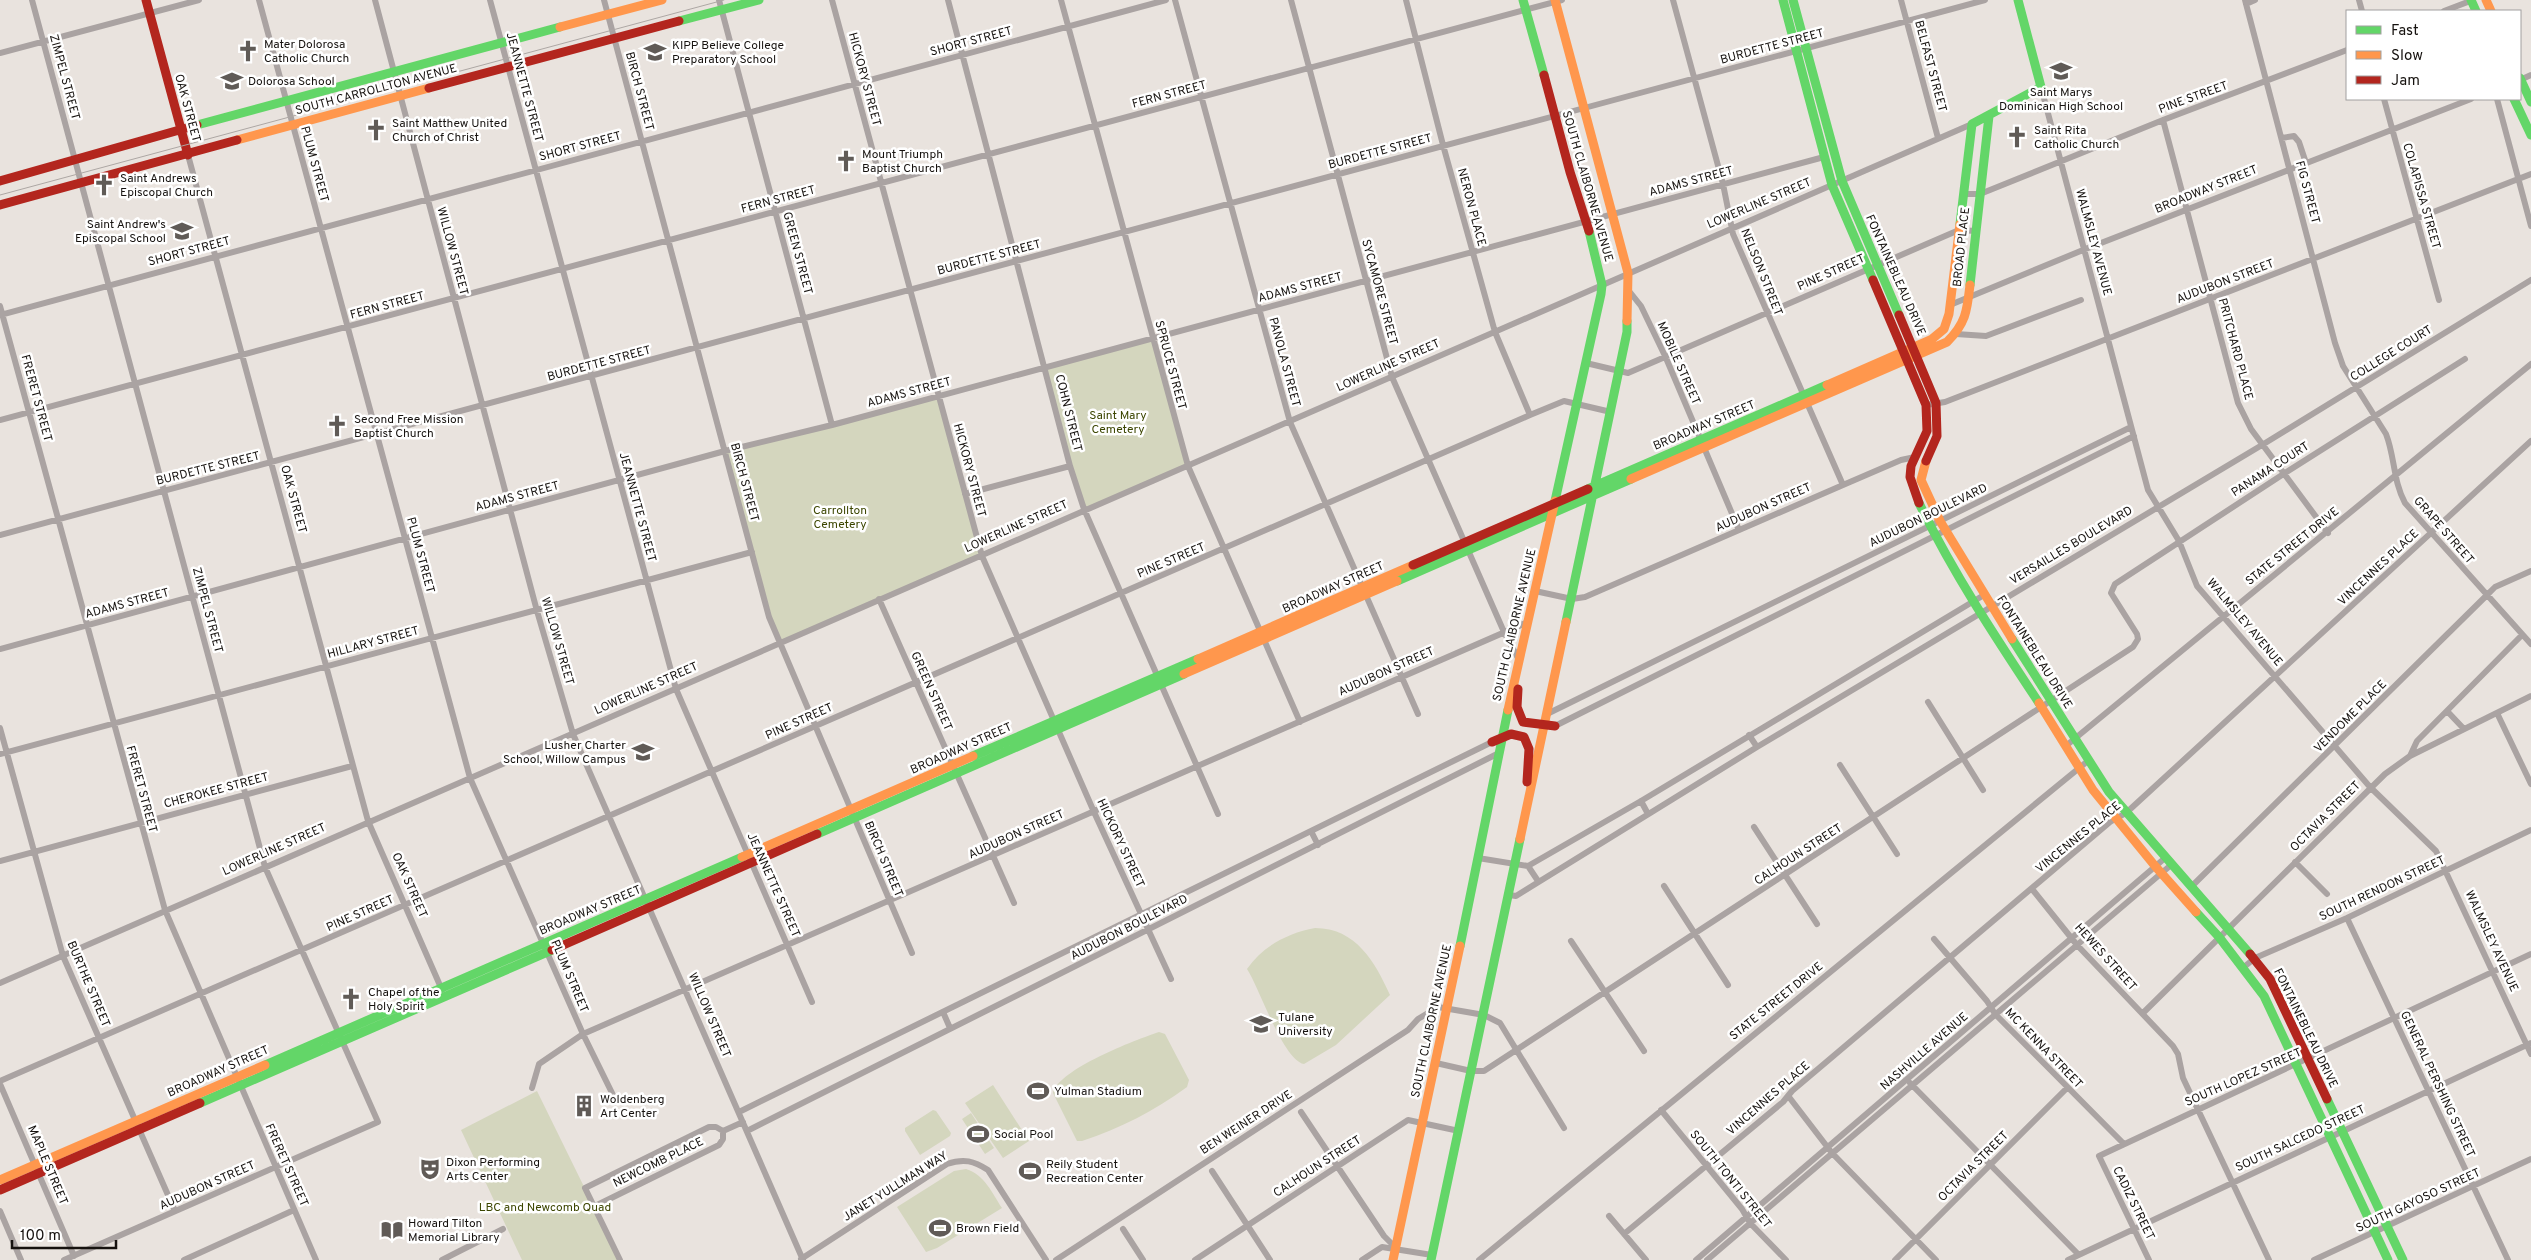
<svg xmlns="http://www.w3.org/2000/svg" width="2531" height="1260" font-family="Overpass,sans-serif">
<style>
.green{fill:#d4d6be}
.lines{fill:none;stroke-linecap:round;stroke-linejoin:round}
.street{stroke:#aaa3a2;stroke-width:6}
.fast{stroke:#63d668;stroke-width:9}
.slow{stroke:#ff974d;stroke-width:9}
.jam{stroke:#b3261e;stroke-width:9}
.tram{stroke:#ada7a4;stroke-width:1}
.labels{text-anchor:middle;stroke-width:5;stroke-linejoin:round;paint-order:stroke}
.street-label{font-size:12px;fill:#16120f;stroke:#fff}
.poi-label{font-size:12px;fill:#16120f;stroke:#fff;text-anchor:start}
.park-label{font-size:12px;fill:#3c4601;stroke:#fff}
</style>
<rect width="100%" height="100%" fill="#e9e3de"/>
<path class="green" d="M1152 339 1188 466 1084 509 1046 367Z
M938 396 982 556 779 643 725 451Z
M1315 928C1356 928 1375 962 1390 995L1336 1045 1304 1064C1283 1060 1260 989 1247 969 1263 946 1288 933 1315 928Z
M1159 1032 1165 1034 1189 1080 1187 1087C1154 1111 1121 1128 1082 1141H1077L1053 1093C1059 1069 1135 1040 1159 1032Z
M993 1085 1029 1141 1003 1158 965 1103Z
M537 1091 620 1260H522L461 1130Z
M933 1110 936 1111 951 1133 950 1136 920 1155 905 1131V1128Z
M971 1113 994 1148 985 1154 962 1119Z
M966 1169C985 1175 992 1193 1002 1208L937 1248 926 1252 897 1207 954 1171Z"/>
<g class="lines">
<path class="street" d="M32 0 265 867 378 1122 64 1260
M259 0 470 778 583 1034 614 1097
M375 0 537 611 573 734 803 1260
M490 0 676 689 812 1002
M604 0 769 617 912 953
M719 0 832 425
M832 0 982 556 1094 812 1171 979
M948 0 1070 466 1084 509 1218 814
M1061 0 1188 466 1300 722
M1175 0 1290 422 1418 714
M1291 0 1392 377 1504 632 1519 660
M1406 0 1443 145 1495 332 1530 415
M1673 0 1723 184 1733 234 1843 485
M1901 0 1938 138
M2245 0 2335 343 2343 366 2386 434C2395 457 2393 481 2405 503L2531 644
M2359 0 2362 11
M2246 4 2255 0
M2444 11 2473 0
M0 53 199 0
M2520 80 2531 75
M2041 87 2148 490 2179 541 2197 586 2370 787 2436 851 2531 1054
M2384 99 2439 300
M2497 99 2531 226
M2163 120 2238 403 2251 429 2328 533
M2282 138 2294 136 2299 142 2306 163
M188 155 368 821 442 990
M1963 194H1980L2163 120 2347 50
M1629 291 1641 306 1666 358 1739 530
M1950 305 2083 250 2471 99
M0 306 165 910 316 1260
M0 315 1166 0
M1956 334 1986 336 2081 300
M1586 363 1628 373 1959 230 1976 231
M1926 405 1945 402 2531 174
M0 420 1562 0
M965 494 1070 466
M0 535 1985 0
M1535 591 1572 599 1585 597 1843 485 1901 460 1915 457
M879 599 1014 903
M0 649 725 451 832 425 1824 157
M1928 702 1983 790
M2447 711 2464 729
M2497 713 2531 784
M1547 714 2131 427
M1555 726 2134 436
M0 728 63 956 175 1211
M1749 735 1757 747
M2067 745 2531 364
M0 754 752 552
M2410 756 2417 741 2522 635
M1840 765 1897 854
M1641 801 1648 814
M1754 827 1817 924
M1311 831 1318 845
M1478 858 1528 866 1641 801 1984 595
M0 861 352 766
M2295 862 2327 894
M1528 866 1538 881
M1664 886 1728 985
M2191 887 2486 596 2495 587 2531 571
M2032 889 2077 945 2173 1046 2178 1054 2183 1078 2269 1260
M1509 895 1516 896 1757 747 2262 445 2531 280
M2347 918 2508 1260
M1934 939 1987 1001 1995 1014 2124 1144
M1571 941 1644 1051
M2244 967 2255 958 2347 918 2531 830
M0 983 1972 124
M943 1012 950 1028
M2143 1013 2385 774 2410 756 2531 696
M1436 1063 1471 1071H1484L2133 647 2138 639 2137 634 2111 593 2115 584 2285 473 2465 359
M0 1081 1530 415 1564 401 1611 412
M1910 1083 2078 1254
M0 1084 74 1256
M532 1088 539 1064 583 1034 1528 622
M1789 1097 1832 1153 1936 1260
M1661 1110 1742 1209 1750 1223 1786 1260
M739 1112 1492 742
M1301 1112 1384 1236 1395 1247
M723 1131 743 1122
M747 1131 1499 753
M1212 1171 1270 1260
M593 1207 719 1145 723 1139V1131
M0 1211 21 1260
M1609 1216 1646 1260
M1123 1229 1143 1260
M1624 1234 1783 1102 1792 1091 2110 822 2126 813 2531 441
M801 1259 947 1164C964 1158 974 1161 988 1170L1046 1260
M184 1260 294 1210
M442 1260 503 1229
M620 1260 585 1188 709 1127H716L723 1131
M1056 1260 1408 1030 1418 1019 1438 1007 1484 1015 1500 1023 1564 1128
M1195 1260 1408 1120 1459 1131
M1362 1260 1382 1247 1432 1255
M1479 1260 2089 760
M1696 1260 2165 858
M1707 1260 2171 865
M1895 1260 2067 1088
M2068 1260 2531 1043
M2149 1260 2099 1156 2531 954
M2314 1260 2531 1159"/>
<path class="fast" d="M1523 0 1544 75
M1783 0 1832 185 1873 280
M1793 0 1842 181 1899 315
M2471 0 2476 11
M679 21 759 0
M2520 78 2531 102
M2514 99 2531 135
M197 125 560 27
M1960 224 1972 124 2041 87 2018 0
M1970 285 1989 116
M1588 489 1827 385
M1555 501 1601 294 1602 285 1589 231
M1919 503C1953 573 1996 638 2039 703
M1397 581 1631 479
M1566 622 1627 332V321
M2012 639 2109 792 2250 954
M973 756 1198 659
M817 834 1184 674
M2196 912 2219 937 2264 996 2388 1260
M1460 946 1508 710
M265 1065 742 857
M2327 1099 2403 1260
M200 1103 552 950
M1431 1260 1520 839"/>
<path class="slow" d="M1555 0 1628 273 1627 321
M2486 0 2491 11
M560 27 662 0
M237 140 429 88
M1827 385 1932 339 1944 329 1949 314 1960 224
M1926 461 1921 480 1940 521 2012 639
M1631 479 1947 342C1966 323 1967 311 1970 285
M1198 659 1413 565
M1184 674 1397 581
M2039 703 2093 790 2155 866 2196 912
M1508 710 1555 501
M1520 839 1566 622
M742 857 973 756
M0 1180 265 1065
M1393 1260 1460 946"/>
<path class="jam" d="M146 0 188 155
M1544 75 1570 172 1589 231
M429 88 679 21
M0 181 197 125
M0 205 237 140
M1873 280 1926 405 1927 431 1911 466 1910 477 1919 503
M1899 315 1936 403 1937 436 1926 461
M1413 565 1588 489
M1518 689 1517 707 1523 722 1555 726
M1492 742 1511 734 1524 737 1529 749 1527 782
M552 950 817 834
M2250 954 2270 979 2327 1099
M0 1190 200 1103"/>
<path class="tram" d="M0 195 724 0"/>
</g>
<defs>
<g id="church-bare" transform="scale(1.725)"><path d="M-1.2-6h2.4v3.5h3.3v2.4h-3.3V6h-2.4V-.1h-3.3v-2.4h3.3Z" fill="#605b57" stroke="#fff" stroke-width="2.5" paint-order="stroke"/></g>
<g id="school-bare" transform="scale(1.725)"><path d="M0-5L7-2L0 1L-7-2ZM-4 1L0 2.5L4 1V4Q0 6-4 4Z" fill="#605b57" stroke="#fff" stroke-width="2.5" paint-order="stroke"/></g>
<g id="university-bare" transform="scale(1.725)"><path d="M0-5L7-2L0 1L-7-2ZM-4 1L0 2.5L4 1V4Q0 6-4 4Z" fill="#605b57" stroke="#fff" stroke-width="2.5" paint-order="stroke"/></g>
<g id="stadium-bare" transform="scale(1.725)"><path d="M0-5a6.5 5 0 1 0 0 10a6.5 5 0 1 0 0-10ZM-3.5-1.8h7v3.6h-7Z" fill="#605b57" stroke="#fff" stroke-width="2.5" paint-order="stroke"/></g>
<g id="building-bare" transform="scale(1.725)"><path d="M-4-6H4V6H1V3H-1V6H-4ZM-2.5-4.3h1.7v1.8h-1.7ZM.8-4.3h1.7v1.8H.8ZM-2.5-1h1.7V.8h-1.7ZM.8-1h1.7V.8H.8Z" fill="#605b57" stroke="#fff" stroke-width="2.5" paint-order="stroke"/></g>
<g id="theatre-bare" transform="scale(1.725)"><path d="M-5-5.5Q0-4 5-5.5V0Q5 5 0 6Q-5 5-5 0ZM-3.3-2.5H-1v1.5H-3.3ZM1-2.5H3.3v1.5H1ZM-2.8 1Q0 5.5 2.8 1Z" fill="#605b57" stroke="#fff" stroke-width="2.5" paint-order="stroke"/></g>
<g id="library-bare" transform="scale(1.725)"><path d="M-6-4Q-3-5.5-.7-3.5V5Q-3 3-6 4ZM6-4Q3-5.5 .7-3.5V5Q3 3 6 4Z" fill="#605b57" stroke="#fff" stroke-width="2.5" paint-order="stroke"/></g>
</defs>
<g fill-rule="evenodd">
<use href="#church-bare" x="248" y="51"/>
<use href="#school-bare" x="655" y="52"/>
<use href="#school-bare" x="2061" y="71"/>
<use href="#school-bare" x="232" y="81"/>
<use href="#church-bare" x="376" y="130"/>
<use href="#church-bare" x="2017" y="137"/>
<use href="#church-bare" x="846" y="161"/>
<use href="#church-bare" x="104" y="185"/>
<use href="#school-bare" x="182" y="231"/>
<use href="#church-bare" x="337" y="426"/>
<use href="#school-bare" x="643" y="752"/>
<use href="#church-bare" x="351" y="999"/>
<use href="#university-bare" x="1261" y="1024"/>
<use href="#stadium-bare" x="1038" y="1091"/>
<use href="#building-bare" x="584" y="1106"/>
<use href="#stadium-bare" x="978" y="1134"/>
<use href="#theatre-bare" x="430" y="1169"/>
<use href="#stadium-bare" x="1030" y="1171"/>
<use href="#stadium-bare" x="940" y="1228"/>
<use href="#library-bare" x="392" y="1230"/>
</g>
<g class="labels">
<g class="street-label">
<text transform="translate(971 41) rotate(-15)" y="4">SHORT STREET</text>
<text transform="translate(1772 46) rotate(-15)" y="4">BURDETTE STREET</text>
<text transform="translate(1931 66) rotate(75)" y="4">BELFAST STREET</text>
<text transform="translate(65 77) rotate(75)" y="4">ZIMPEL STREET</text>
<text transform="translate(865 79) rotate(75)" y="4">HICKORY STREET</text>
<text transform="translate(525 87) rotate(75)" y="4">JEANNETTE STREET</text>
<text transform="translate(376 89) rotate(-15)" y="4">SOUTH CARROLLTON AVENUE</text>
<text transform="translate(640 91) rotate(75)" y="4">BIRCH STREET</text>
<text transform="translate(1169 94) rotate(-15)" y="4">FERN STREET</text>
<text transform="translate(2193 97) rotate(-20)" y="4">PINE STREET</text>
<text transform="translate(188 108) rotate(75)" y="4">OAK STREET</text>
<text transform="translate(580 146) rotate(-15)" y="4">SHORT STREET</text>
<text transform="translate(1380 151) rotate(-15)" y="4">BURDETTE STREET</text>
<text transform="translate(315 164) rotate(75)" y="4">PLUM STREET</text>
<text transform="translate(1691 181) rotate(-15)" y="4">ADAMS STREET</text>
<text transform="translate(1588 186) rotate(74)" y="4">SOUTH CLAIBORNE AVENUE</text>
<text transform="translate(2206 189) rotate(-22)" y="4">BROADWAY STREET</text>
<text transform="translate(2308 192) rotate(75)" y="4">FIG STREET</text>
<text transform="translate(2422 196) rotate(74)" y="4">COLAPISSA STREET</text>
<text transform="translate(778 199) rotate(-15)" y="4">FERN STREET</text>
<text transform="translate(1759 203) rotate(-23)" y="4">LOWERLINE STREET</text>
<text transform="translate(1472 207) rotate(75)" y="4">NERON PLACE</text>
<text transform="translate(2094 242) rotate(75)" y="4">WALMSLEY AVENUE</text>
<text transform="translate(1961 247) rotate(-84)" y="4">BROAD PLACE</text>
<text transform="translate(189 251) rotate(-15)" y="4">SHORT STREET</text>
<text transform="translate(453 251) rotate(75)" y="4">WILLOW STREET</text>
<text transform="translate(798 253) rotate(75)" y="4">GREEN STREET</text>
<text transform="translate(989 257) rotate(-15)" y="4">BURDETTE STREET</text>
<text transform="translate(1762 272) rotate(68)" y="4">NELSON STREET</text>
<text transform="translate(1831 272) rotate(-24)" y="4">PINE STREET</text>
<text transform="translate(1896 275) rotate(66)" y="4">FONTAINEBLEAU DRIVE</text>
<text transform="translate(2225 281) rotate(-21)" y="4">AUDUBON STREET</text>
<text transform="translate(1300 287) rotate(-15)" y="4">ADAMS STREET</text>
<text transform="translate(1380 292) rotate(75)" y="4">SYCAMORE STREET</text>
<text transform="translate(387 305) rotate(-15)" y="4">FERN STREET</text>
<text transform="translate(2236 349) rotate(75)" y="4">PRITCHARD PLACE</text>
<text transform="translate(2391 353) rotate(-32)" y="4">COLLEGE COURT</text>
<text transform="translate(1285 362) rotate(75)" y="4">PANOLA STREET</text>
<text transform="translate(599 363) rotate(-15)" y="4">BURDETTE STREET</text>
<text transform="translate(1679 363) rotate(66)" y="4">MOBILE STREET</text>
<text transform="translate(1171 365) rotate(75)" y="4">SPRUCE STREET</text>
<text transform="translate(1388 365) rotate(-24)" y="4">LOWERLINE STREET</text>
<text transform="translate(909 392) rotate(-15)" y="4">ADAMS STREET</text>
<text transform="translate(37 398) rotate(75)" y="4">FRERET STREET</text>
<text transform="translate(1069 413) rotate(76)" y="4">COHN STREET</text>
<text transform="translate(1704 425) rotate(-23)" y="4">BROADWAY STREET</text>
<text transform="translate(208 468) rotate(-14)" y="4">BURDETTE STREET</text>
<text transform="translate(2270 469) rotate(-33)" y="4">PANAMA COURT</text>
<text transform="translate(970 470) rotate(75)" y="4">HICKORY STREET</text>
<text transform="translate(745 482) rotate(75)" y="4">BIRCH STREET</text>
<text transform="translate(517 496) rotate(-15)" y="4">ADAMS STREET</text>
<text transform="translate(294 499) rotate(75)" y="4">OAK STREET</text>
<text transform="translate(638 507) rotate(75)" y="4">JEANNETTE STREET</text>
<text transform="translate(1763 507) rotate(-24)" y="4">AUDUBON STREET</text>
<text transform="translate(1928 515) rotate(-26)" y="4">AUDUBON BOULEVARD</text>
<text transform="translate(1016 526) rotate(-24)" y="4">LOWERLINE STREET</text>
<text transform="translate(2444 530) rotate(49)" y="4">GRAPE STREET</text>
<text transform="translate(2071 545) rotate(-31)" y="4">VERSAILLES BOULEVARD</text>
<text transform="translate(2292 546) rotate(-39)" y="4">STATE STREET DRIVE</text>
<text transform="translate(421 555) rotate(75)" y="4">PLUM STREET</text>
<text transform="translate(1171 560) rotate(-23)" y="4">PINE STREET</text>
<text transform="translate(2378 567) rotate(-43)" y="4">VINCENNES PLACE</text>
<text transform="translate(1333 587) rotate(-24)" y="4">BROADWAY STREET</text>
<text transform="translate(127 603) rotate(-15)" y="4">ADAMS STREET</text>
<text transform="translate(208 610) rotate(75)" y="4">ZIMPEL STREET</text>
<text transform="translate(2245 622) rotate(50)" y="4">WALMSLEY AVENUE</text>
<text transform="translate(1514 625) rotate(-77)" y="4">SOUTH CLAIBORNE AVENUE</text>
<text transform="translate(558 641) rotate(74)" y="4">WILLOW STREET</text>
<text transform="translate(373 642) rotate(-15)" y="4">HILLARY STREET</text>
<text transform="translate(2035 652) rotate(58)" y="4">FONTAINEBLEAU DRIVE</text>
<text transform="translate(1386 671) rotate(-24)" y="4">AUDUBON STREET</text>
<text transform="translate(646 688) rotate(-24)" y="4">LOWERLINE STREET</text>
<text transform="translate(932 691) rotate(66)" y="4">GREEN STREET</text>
<text transform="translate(2350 716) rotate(-45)" y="4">VENDOME PLACE</text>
<text transform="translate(799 721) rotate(-24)" y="4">PINE STREET</text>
<text transform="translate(961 748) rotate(-24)" y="4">BROADWAY STREET</text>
<text transform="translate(142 789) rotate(75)" y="4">FRERET STREET</text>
<text transform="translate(216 790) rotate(-15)" y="4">CHEROKEE STREET</text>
<text transform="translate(2325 816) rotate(-45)" y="4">OCTAVIA STREET</text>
<text transform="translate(1016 834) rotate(-24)" y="4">AUDUBON STREET</text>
<text transform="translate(2078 837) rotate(-39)" y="4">VINCENNES PLACE</text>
<text transform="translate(1121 843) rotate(65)" y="4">HICKORY STREET</text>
<text transform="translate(274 849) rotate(-24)" y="4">LOWERLINE STREET</text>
<text transform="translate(1798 854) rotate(-33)" y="4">CALHOUN STREET</text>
<text transform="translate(884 859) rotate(67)" y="4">BIRCH STREET</text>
<text transform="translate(410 885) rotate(66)" y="4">OAK STREET</text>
<text transform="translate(774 885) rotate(66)" y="4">JEANNETTE STREET</text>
<text transform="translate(2382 888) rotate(-25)" y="4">SOUTH RENDON STREET</text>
<text transform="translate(590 910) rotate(-23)" y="4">BROADWAY STREET</text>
<text transform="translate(360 913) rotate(-24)" y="4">PINE STREET</text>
<text transform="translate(1129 927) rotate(-27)" y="4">AUDUBON BOULEVARD</text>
<text transform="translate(2492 941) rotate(65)" y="4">WALMSLEY AVENUE</text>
<text transform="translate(2106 957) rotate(48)" y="4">HEWES STREET</text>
<text transform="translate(570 976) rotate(67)" y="4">PLUM STREET</text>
<text transform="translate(89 984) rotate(67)" y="4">BURTHE STREET</text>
<text transform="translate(1776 1001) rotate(-39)" y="4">STATE STREET DRIVE</text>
<text transform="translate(710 1015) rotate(67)" y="4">WILLOW STREET</text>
<text transform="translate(1431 1021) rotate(-78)" y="4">SOUTH CLAIBORNE AVENUE</text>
<text transform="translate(2306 1028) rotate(64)" y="4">FONTAINEBLEAU DRIVE</text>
<text transform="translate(2044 1048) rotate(46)" y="4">MC KENNA STREET</text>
<text transform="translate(1924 1051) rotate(-41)" y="4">NASHVILLE AVENUE</text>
<text transform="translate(218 1071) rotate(-24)" y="4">BROADWAY STREET</text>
<text transform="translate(2243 1077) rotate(-24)" y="4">SOUTH LOPEZ STREET</text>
<text transform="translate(2438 1084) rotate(65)" y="4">GENERAL PERSHING STREET</text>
<text transform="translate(1768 1098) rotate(-41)" y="4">VINCENNES PLACE</text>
<text transform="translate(1246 1122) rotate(-33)" y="4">BEN WEINER DRIVE</text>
<text transform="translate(2300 1138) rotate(-25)" y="4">SOUTH SALCEDO STREET</text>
<text transform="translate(658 1162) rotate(-26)" y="4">NEWCOMB PLACE</text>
<text transform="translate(48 1165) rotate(67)" y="4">MAPLE STREET</text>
<text transform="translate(287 1165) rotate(66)" y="4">FRERET STREET</text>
<text transform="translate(1317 1166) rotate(-33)" y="4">CALHOUN STREET</text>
<text transform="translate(1973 1166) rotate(-45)" y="4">OCTAVIA STREET</text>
<text transform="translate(1731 1179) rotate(51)" y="4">SOUTH TONTI STREET</text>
<text transform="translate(207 1185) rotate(-24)" y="4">AUDUBON STREET</text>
<text transform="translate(895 1186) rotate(-32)" y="4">JANET YULLMAN WAY</text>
<text transform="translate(2418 1200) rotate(-25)" y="4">SOUTH GAYOSO STREET</text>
<text transform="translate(2134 1203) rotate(64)" y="4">CADIZ STREET</text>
</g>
<g class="poi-label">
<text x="264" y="48">Mater Dolorosa<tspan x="264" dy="14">Catholic Church</tspan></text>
<text x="672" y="49">KIPP Believe College<tspan x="672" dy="14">Preparatory School</tspan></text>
<text x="248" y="85">Dolorosa School</text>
<text x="2061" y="96" text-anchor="middle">Saint Marys<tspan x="2061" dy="14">Dominican High School</tspan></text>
<text x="392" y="127">Saint Matthew United<tspan x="392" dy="14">Church of Christ</tspan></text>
<text x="2034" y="134">Saint Rita<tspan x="2034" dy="14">Catholic Church</tspan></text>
<text x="862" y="158">Mount Triumph<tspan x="862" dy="14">Baptist Church</tspan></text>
<text x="120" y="182">Saint Andrews<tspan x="120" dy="14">Episcopal Church</tspan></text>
<text x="166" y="228" text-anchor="end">Saint Andrew's<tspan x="166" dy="14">Episcopal School</tspan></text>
<text x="354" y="423">Second Free Mission<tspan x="354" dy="14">Baptist Church</tspan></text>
<text x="626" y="749" text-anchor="end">Lusher Charter<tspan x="626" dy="14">School, Willow Campus</tspan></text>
<text x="368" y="996">Chapel of the<tspan x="368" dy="14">Holy Spirit</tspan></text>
<text x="1278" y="1021">Tulane<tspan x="1278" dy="14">University</tspan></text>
<text x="1054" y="1095">Yulman Stadium</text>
<text x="600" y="1103">Woldenberg<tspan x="600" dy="14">Art Center</tspan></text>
<text x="994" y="1138">Social Pool</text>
<text x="446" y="1166">Dixon Performing<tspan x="446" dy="14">Arts Center</tspan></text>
<text x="1046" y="1168">Reily Student<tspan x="1046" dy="14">Recreation Center</tspan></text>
<text x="408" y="1227">Howard Tilton<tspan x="408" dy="14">Memorial Library</tspan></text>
<text x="956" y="1232">Brown Field</text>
</g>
<g class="park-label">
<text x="1118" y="419">Saint Mary<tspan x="1118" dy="14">Cemetery</tspan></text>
<text x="840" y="514">Carrollton<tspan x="840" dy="14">Cemetery</tspan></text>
<text x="545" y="1211">LBC and Newcomb Quad</text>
</g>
</g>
<rect x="2346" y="10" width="175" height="90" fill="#ffffff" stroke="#a2a09f"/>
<rect x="2356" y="26" width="25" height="8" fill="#63d668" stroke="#a2a09f"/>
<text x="2391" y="35" font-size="15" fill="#16120f">Fast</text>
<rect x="2356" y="51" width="25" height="8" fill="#ff974d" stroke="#a2a09f"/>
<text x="2391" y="60" font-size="15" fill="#16120f">Slow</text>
<rect x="2356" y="76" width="25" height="8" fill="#b3261e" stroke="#a2a09f"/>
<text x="2391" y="85" font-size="15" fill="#16120f">Jam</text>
<path d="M12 1240v8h104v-8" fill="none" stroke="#16120f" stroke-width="2.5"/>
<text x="20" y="1240" font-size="15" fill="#16120f" stroke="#ffffff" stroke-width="4" paint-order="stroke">100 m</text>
</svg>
